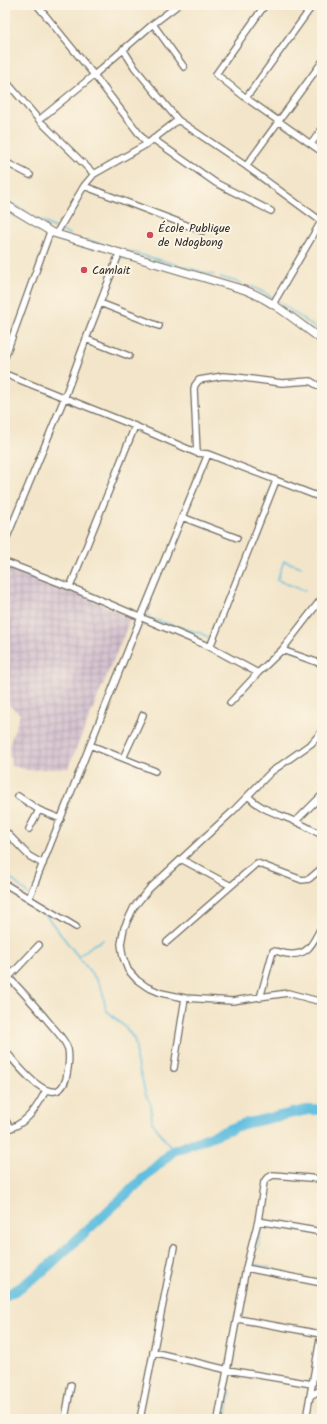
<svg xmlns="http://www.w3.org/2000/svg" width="327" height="1424" font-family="Kalam,sans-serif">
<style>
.industrial{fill:url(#industrial-grid)}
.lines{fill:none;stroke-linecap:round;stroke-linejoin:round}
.stream{stroke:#61bedf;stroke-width:1.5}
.river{stroke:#61bedf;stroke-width:10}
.minor-casing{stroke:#716c62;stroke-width:8}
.secondary-casing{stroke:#716c62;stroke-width:9}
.minor{stroke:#fff;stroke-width:5.5}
.secondary{stroke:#fff;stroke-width:7}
.poi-dot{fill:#d1495b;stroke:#fcf5e5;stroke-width:1.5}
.labels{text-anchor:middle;stroke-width:4;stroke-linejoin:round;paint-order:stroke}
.poi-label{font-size:12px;fill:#2b2b2b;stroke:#fcf5e5;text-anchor:start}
</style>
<defs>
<pattern id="industrial-grid" width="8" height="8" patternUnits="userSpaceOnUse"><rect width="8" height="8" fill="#d0bdcd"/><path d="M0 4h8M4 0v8" fill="none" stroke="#a99aa7"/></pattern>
</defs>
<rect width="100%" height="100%" fill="#fcf5e5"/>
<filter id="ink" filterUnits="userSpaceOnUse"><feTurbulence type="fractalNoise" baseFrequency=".025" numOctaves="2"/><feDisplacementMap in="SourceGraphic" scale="8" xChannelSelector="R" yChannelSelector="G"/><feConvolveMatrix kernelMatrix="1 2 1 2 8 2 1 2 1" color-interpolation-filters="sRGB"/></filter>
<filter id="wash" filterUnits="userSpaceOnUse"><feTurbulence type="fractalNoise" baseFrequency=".012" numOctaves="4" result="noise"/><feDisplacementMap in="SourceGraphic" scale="16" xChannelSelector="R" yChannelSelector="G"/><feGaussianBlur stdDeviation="0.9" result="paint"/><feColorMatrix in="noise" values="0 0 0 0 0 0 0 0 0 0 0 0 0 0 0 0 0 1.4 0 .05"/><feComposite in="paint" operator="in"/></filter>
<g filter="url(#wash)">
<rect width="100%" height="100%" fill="#f3e5c9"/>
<path class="industrial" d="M5 564 64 587 131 618 68 768 28 770 11 766 9 746 20 714 5 702Z"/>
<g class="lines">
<path class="stream" d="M284 121 299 132
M303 134 311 140
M9 202 27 213
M5 208 12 212
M15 215 46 233
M35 218 57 229
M61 231 70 234
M53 237 74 244
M87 240 214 275
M81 246 91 249
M120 257 147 264
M220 277 241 283
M251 286 274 298
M278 301 321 332
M302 567 284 561 277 580 305 591
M149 614V618L151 619 200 633 208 637
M292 650 312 657
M315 658 322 661
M5 873 29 895
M40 908 99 983 103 993 106 1010 126 1028 134 1039 136 1047V1060L142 1078 145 1093 151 1105 152 1122 173 1151
M322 923V922
M79 956 93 945 103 940
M258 1248 261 1228
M255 1265 271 1268
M225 1419 231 1392"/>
<path class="river" d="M5 1296 18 1289 44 1270 173 1151 243 1124 307 1110H322"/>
</g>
</g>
<g filter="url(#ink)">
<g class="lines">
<g class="minor-casing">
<path id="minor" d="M37 5 94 75 153 24 178 5
M265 5 216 74 246 98 322 152
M153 24 184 67
M123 49 135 68 178 120 246 166 321 221
M5 80 39 120 94 174 84 186 56 234
M246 98 313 5
M39 120 94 75 147 144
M153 139 216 183 271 211
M311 144 322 129
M5 162 30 175
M246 166 322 62
M94 174 147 144 178 120
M84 186 202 231
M100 303 159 326
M273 304 322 220
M86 339 129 356
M5 357 50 232
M5 374 135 426 197 453 208 454 322 498
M197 453 194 389 195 385 199 380 223 376 236 377 282 383 310 381 322 388
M182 517 237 538
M5 542 64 399 86 339 119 254
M5 562 70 587 210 647 258 673
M70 587 135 426
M210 647 276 481
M282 650 322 664
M230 703 258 673 282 650 322 598
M322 731 312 743 271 772 232 812 149 889 134 907 124 928 121 944 123 957 128 970 137 980 147 987 161 993 185 998 232 1001 288 993 322 1002
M90 745 155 771
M123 758 143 715
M18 796 39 810 61 819
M248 796C261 810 276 813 294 821 304 825 313 830 322 835
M296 821 322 795
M29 829 39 810
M5 831 29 856 43 864
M5 884 76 927
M231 886 257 863 302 880 309 879 322 868
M29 898 141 617 208 454
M167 942 231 886 181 859
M5 974C22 990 37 1008 52 1026 58 1033 65 1040 68 1049 70 1059 68 1070 66 1079 54 1115 14 1061 5 1050
M9 977 39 945
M260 998 273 951C279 951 284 954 289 954 310 956 313 941 322 926
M174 1068 185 998
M5 1119 9 1126 11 1128C29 1121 38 1106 46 1090
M258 1221 322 1232
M246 1268 322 1283
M238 1319 321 1334
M153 1352 228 1370 312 1384
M310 1396 322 1389
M65 1419 71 1385
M140 1419 174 1248
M218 1419 246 1268 258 1221 264 1182 266 1179 273 1175 322 1179
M306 1419 322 1328"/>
</g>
<g class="secondary-casing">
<path id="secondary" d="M5 204 53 233 245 290C274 301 297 322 322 340"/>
</g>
<use href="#minor" class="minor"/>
<use href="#secondary" class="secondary"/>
</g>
</g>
<g class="poi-dot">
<circle cx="150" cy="235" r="4"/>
<circle cx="84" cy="270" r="4"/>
</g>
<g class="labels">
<g class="poi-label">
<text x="158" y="232">École Publique<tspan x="158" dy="14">de Ndogbong</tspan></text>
<text x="92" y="274">Camlait</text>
</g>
</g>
<rect width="327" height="1424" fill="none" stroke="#fcf5e5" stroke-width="20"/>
</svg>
